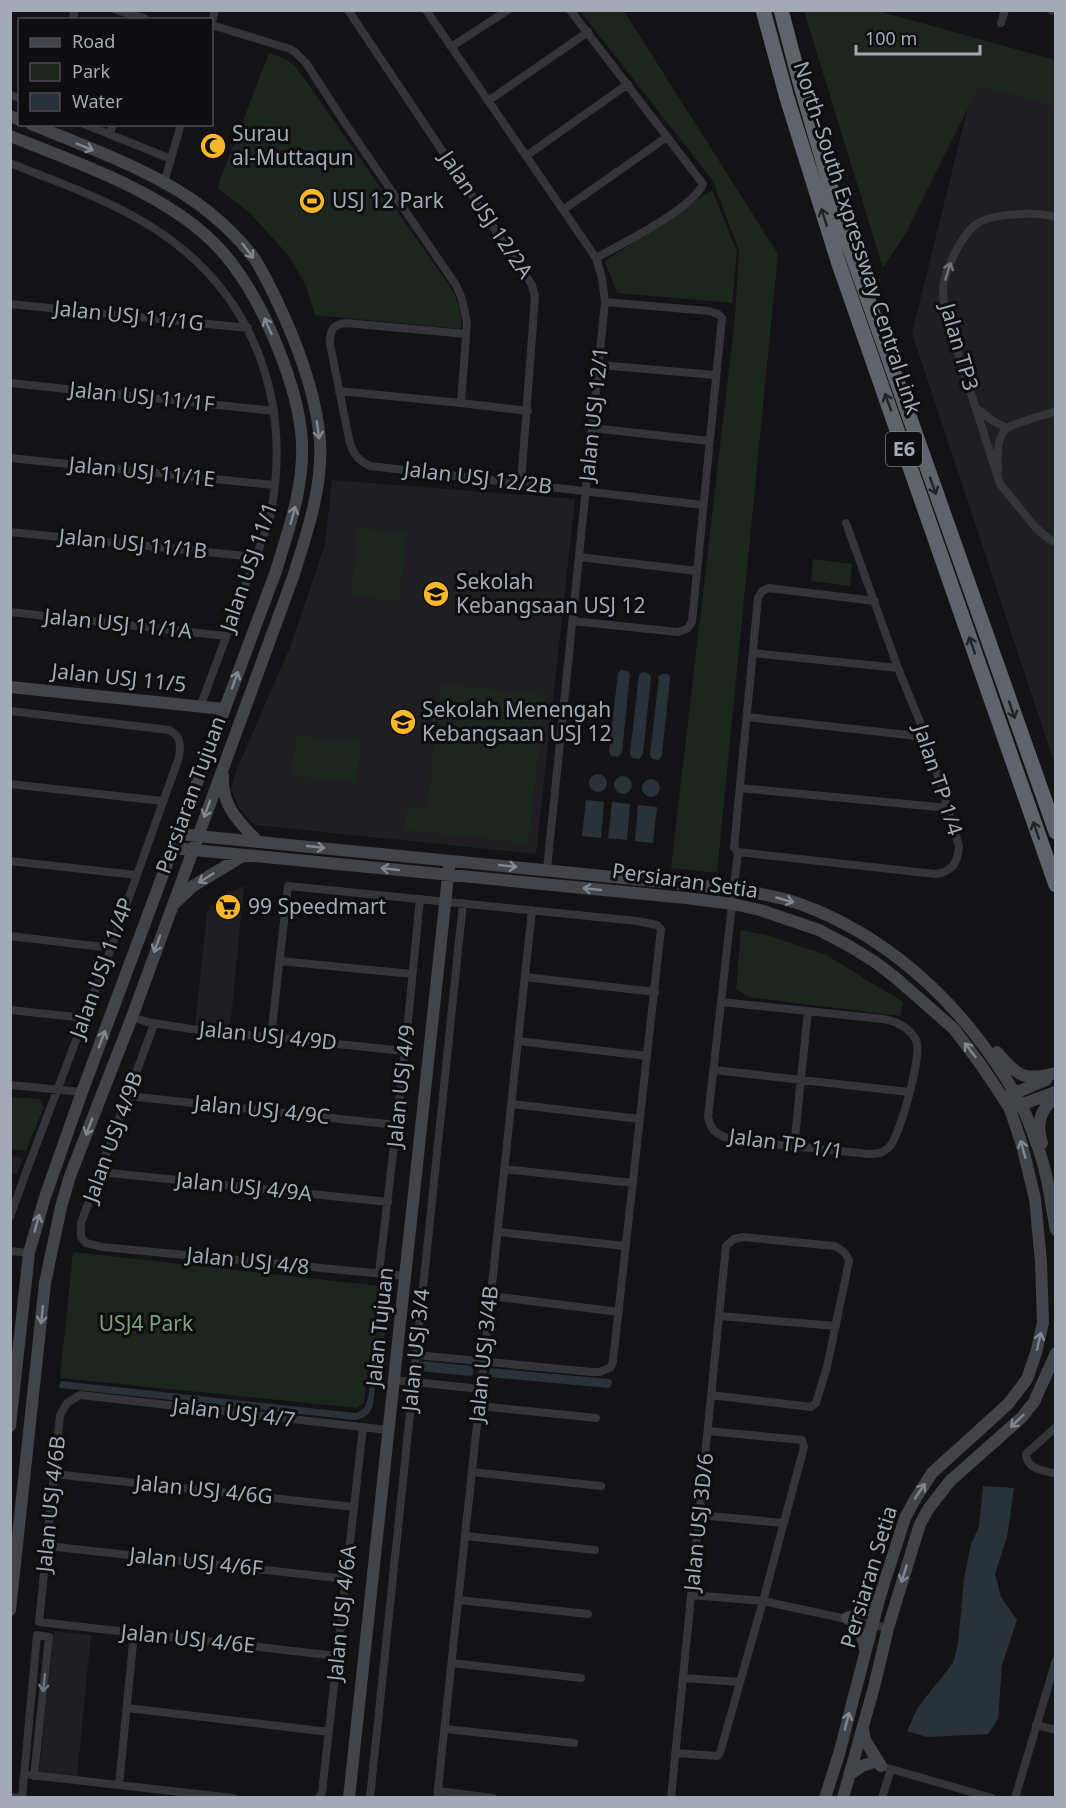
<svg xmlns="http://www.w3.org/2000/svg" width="1066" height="1808" font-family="'Noto Sans',sans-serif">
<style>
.built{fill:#1f1f22}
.green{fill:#1d251f}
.water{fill:#293239}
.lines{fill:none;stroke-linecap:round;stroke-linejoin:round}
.street{stroke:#34353a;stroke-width:8}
.secondary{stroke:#42444a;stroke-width:12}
.highway{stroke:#60636b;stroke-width:15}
.oneway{stroke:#828690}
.oneway2{stroke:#222327}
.oneway3{stroke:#72757e}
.labels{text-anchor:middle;stroke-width:6;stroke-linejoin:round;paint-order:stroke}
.shield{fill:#0e0e10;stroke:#777a84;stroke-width:1.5}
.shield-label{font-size:20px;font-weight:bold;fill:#a4a9b6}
.poi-label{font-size:21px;fill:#a4a9b6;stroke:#0e0e10;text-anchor:start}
.street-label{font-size:21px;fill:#a4a9b6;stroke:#0e0e10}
.park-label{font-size:21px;fill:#7ba27e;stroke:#0e0e10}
</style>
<rect width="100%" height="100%" fill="#131315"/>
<path class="built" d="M975 79 1055 104V765L912 333Z
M332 480 575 499 536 854 255 825 246 817 238 806 231 790 236 771 291 645 325 544Z
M244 886 230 1029 195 1025 207 913 211 906 223 895Z
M11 1156 23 1158 17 1174 11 1173Z
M54 1631 91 1635 77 1777 39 1774Z"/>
<path class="green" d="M580 11H624L778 254 717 873 671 868 735 318 739 251 713 181Z
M804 11H878L1055 60V106L979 86 906 233 883 268Z
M269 53 286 59 296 67 449 285C458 299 462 311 461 329L315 315 306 286 289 256 250 213 217 188Z
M712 190 737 251 732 303 617 293 605 261Z
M358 528 406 533 399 601 351 596Z
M813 559 852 564 850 586 811 581Z
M440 684 545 695 528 843 405 830 407 807 428 808Z
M296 736 360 742 357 782 292 776Z
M741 930 770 936 826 955 903 1002 901 1016 749 997 736 989Z
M11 1097 39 1099 44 1107 26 1151 11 1149Z
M73 1252 389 1287 382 1358H369L364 1403 357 1408 60 1378Z"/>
<path class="water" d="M621 670 627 671 630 674 622 752 618 757 611 756 609 751 618 673Z
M642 672 648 673 651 676 643 754 639 759 632 758 630 753 639 675Z
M662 674H668L670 678 662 755 659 760 652 759 650 755 659 676Z
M589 783a9 9 0 1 1 18 0a9 9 0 1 1-18 0Z
M614 785a9 9 0 1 1 18 0a9 9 0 1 1-18 0Z
M642 788a9 9 0 1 1 18 0a9 9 0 1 1-18 0Z
M586 800 604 802 601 838 582 836Z
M612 802 630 804 627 840 608 838Z
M638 805 657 807 653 843 635 841Z
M387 1358 386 1366C364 1378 387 1415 355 1420L60 1388 59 1387 61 1381 355 1413C374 1410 367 1380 373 1366Z
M421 1361 473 1366V1374L471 1376 420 1371V1362Z
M490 1368 609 1379 612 1381 611 1386 609 1388 489 1377 488 1376Z
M983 1486 1014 1488 1007 1537 995 1574 1001 1597 1017 1620 1002 1665 998 1719 988 1734 927 1737 907 1731 918 1707 953 1663 958 1644 964 1579 971 1544 979 1527Z"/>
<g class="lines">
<path class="street" d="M116 10 144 18
M348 10 532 285 535 297 521 483
M426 10 596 258 602 278 605 302 547 869
M570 10 703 184C691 210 623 243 596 258
M1051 10 1056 12
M72 20 75 10
M212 22 215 10
M1001 23 1005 10
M212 25 290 49 295 52 306 63 343 120 456 285 462 299 467 323 461 403
M451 47 508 10
M10 95 20 98
M488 101 588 32
M84 124 171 159
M110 135 113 124
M526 156 628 84
M10 163C59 183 111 200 155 229 257 295 294 406 269 522L200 707
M164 183 181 124
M563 210 667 137
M1056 217C1038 211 988 213 974 226 961 237 944 271 943 288 942 296 945 307 946 315L1000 484 1035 527 1049 539 1056 542
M10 304 248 328
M466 334 346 323C332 324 330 331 330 344L349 439C352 452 357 460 370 466L703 505
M599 365 716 375
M10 383 274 411
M339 391 461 403 528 411
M976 408 993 421 1007 428
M592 428 709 441
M10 458 274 485
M998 470C997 458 997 438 1006 429 1012 423 1046 415 1056 411
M10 532 256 557
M579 557 697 571
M10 612 226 636
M572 621 678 632 687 629 692 622 722 318 718 314 709 311 605 302
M753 653 898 668
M10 711 169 730C181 736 181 745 179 757L111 948 25 1175 10 1217
M747 717 926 737
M10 784 162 801
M740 788 948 808
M738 852 935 874C952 872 958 863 959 846L926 737 898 668 846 523
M10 861 136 875
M10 936 111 948
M280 961 412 974
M525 977 655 992
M721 1002 883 1019C896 1021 910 1028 916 1040 923 1053 900 1135 890 1146 884 1153 878 1154 869 1154L734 1140C720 1136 711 1133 708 1117L738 852 734 848 758 598 762 591 769 588 875 601
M10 1010 85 1018
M132 1017 147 1022 191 1029 405 1051
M154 1024 81 1223V1237L86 1243 102 1247 405 1276
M271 1036 288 886 637 921 657 925 661 929 613 1361 611 1367 600 1372H592L416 1355
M518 1041 647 1056
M714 1070 909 1092
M10 1085 82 1092
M128 1096 396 1125
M512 1104 640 1119
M794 1147 808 1011
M504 1169 633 1183
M100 1172 388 1202
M498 1232 625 1246
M10 1251 29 1253
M379 1273 405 1051 420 899
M491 1296 619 1312
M719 1316 836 1326
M394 1380 481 1389
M479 1406 596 1418
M1056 1427 1026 1454C1027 1470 1043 1470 1056 1474
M472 1472 601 1486
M54 1474 354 1507
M699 1515 784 1523
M465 1536 595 1550
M47 1546 346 1579
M691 1595 763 1601 888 1628
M458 1600 588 1614
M337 1656 39 1622 60 1415 67 1403 80 1395 388 1430
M452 1663 581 1678
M683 1678 740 1682
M127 1708 329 1732
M1036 1725 1056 1730
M445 1729 574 1743
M675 1753 717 1756 720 1753 763 1601 804 1447 802 1440 708 1431
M877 1765 992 1798
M31 1775 233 1798
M119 1785 134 1633
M438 1791 493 1798
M10 1797 18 1798
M22 1798 37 1635 49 1637 34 1776
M319 1798 322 1792 363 1427
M370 1798 463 903
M437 1798 532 910
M671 1798 726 1246 734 1239 743 1237 834 1246C842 1249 847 1253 849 1261L827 1367 816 1403 811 1407 711 1395
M882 1798 891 1769
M1015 1798 1056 1660"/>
<path class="secondary" d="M10 116 20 120
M10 136C68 159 128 180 180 215 199 228 219 246 233 265 265 307 299 388 302 442 304 487 289 528 276 571L82 1092 45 1197 29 1253 10 1426
M10 687 224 709
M223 776C221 805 239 822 257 841
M178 834 734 889C752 892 770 895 788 900 867 925 934 979 983 1045 999 1067 1015 1090 1026 1115 1033 1133 1041 1153 1045 1171 1050 1191 1052 1211 1056 1230
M173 848 686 898 733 904 760 910 819 930 851 947 875 962 896 978 954 1029 981 1065 1003 1098 1010 1109 1022 1145 1035 1199 1041 1262 1043 1323 1036 1353 1027 1379 1008 1404 932 1473 914 1501 905 1518 880 1596 839 1754 825 1798
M173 905 193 886 244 855
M997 1052C1018 1077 1024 1081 1056 1073
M1010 1095 1046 1080
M1014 1107 1056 1092
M1042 1143C1036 1125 1040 1109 1056 1097
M10 1610 45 1283 61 1207 70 1176 132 1017 293 577C307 533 323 487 320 440 316 396 301 354 283 314 274 295 266 276 254 258 241 241 226 226 210 213 161 173 89 148 31 124
M847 1618C859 1625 863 1636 865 1650
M847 1618 863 1613 880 1597
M863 1729 865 1740 881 1766
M849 1775 862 1766 871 1763
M349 1798 449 867
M843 1798 874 1687 888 1628 920 1524 929 1508 950 1481 1021 1418 1034 1402 1056 1353"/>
<path class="highway" d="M763 10 787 98 839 264 1056 885
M781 10 801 86 841 223 1056 832"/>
</g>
<defs><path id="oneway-shaft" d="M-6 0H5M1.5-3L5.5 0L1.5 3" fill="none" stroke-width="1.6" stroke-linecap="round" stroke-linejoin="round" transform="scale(1.5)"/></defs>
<g class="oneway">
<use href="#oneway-shaft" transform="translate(85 147) rotate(22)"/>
<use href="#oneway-shaft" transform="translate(248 251) rotate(53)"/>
<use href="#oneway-shaft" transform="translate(268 326) rotate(-114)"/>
<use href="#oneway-shaft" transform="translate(318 430) rotate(82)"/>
<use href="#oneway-shaft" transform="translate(293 515) rotate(-75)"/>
<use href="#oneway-shaft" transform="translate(235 680) rotate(-70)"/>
<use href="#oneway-shaft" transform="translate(207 809) rotate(110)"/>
<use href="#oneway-shaft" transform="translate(316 847) rotate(6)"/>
<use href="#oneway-shaft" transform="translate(508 866) rotate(6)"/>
<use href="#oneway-shaft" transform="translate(390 869) rotate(-174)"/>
<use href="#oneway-shaft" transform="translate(206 878) rotate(148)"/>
<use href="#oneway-shaft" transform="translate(592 889) rotate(-174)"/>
<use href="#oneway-shaft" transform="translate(785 900) rotate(16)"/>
<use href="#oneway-shaft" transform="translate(157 944) rotate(110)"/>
<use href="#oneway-shaft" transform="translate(102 1039) rotate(-69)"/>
<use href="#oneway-shaft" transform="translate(970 1050) rotate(-128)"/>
<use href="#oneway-shaft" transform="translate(89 1127) rotate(111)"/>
<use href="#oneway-shaft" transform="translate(1023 1149) rotate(-105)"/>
<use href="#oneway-shaft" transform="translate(37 1223) rotate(-74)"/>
<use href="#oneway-shaft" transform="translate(42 1315) rotate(96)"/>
<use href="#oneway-shaft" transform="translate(1039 1341) rotate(-77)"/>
<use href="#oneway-shaft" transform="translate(1017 1421) rotate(136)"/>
<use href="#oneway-shaft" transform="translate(920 1491) rotate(-56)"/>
<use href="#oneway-shaft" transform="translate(904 1574) rotate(107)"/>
<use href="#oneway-shaft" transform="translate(847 1721) rotate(-75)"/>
</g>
<g class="oneway2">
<use href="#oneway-shaft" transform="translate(824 217) rotate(-107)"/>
<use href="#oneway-shaft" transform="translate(888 402) rotate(-110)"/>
<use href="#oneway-shaft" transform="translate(933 486) rotate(71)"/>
<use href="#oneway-shaft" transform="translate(972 645) rotate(-109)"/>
<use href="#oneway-shaft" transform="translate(1012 710) rotate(71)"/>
<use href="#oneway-shaft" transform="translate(1036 830) rotate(-109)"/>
</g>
<g class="oneway3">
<use href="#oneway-shaft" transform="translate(948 271) rotate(-73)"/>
<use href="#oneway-shaft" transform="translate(44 1683) rotate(96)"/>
</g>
<defs>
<g id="mosque-disc" transform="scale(1.35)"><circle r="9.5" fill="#f7b729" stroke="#0e0e10"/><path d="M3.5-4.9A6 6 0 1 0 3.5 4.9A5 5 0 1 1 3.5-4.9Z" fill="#111"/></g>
<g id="stadium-disc" transform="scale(1.35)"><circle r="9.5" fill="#f7b729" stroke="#0e0e10"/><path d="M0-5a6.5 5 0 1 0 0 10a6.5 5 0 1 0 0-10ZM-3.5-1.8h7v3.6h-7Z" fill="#111"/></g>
<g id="school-disc" transform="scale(1.35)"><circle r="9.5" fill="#f7b729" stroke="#0e0e10"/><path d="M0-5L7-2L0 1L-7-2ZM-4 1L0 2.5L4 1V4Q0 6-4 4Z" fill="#111"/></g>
<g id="supermarket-disc" transform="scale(1.35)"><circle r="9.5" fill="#f7b729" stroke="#0e0e10"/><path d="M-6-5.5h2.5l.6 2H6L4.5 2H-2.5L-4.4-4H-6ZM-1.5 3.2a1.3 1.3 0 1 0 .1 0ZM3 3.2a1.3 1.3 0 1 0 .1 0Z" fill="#111"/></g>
</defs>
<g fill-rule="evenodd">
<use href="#mosque-disc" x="213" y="146"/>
<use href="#stadium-disc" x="312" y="201"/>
<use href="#school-disc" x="436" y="594"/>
<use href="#school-disc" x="403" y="722"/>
<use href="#supermarket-disc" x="228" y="907"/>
</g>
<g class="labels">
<rect class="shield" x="886" y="432" width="36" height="34" rx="4.5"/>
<g class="shield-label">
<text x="904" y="456">E6</text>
</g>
<g class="poi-label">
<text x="232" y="141">Surau<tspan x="232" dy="24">al-Muttaqun</tspan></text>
<text x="332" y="208">USJ 12 Park</text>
<text x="456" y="589">Sekolah<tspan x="456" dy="24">Kebangsaan USJ 12</tspan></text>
<text x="422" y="717">Sekolah Menengah<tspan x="422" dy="24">Kebangsaan USJ 12</tspan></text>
<text x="248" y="914">99 Speedmart</text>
</g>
<g class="street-label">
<text transform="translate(486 215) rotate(56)" y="7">Jalan USJ 12/2A</text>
<text transform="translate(857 238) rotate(72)" y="7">North–South Expressway Central Link</text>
<text transform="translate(129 316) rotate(6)" y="7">Jalan USJ 11/1G</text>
<text transform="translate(959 347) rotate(74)" y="7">Jalan TP3</text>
<text transform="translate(142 397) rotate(6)" y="7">Jalan USJ 11/1F</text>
<text transform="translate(594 414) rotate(-84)" y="7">Jalan USJ 12/1</text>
<text transform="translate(142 472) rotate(6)" y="7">Jalan USJ 11/1E</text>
<text transform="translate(478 478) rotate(7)" y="7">Jalan USJ 12/2B</text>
<text transform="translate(133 544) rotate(6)" y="7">Jalan USJ 11/1B</text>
<text transform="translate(249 567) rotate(-71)" y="7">Jalan USJ 11/1</text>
<text transform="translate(118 624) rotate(6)" y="7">Jalan USJ 11/1A</text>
<text transform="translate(119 678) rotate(6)" y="7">Jalan USJ 11/5</text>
<text transform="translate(938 780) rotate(72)" y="7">Jalan TP 1/4</text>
<text transform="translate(191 795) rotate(-70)" y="7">Persiaran Tujuan</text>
<text transform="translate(685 881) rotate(8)" y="7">Persiaran Setia</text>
<text transform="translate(102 968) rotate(-70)" y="7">Jalan USJ 11/4P</text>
<text transform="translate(268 1036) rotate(6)" y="7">Jalan USJ 4/9D</text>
<text transform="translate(401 1086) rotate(-84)" y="7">Jalan USJ 4/9</text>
<text transform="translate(262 1110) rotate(6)" y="7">Jalan USJ 4/9C</text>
<text transform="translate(113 1137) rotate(-70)" y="7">Jalan USJ 4/9B</text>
<text transform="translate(786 1144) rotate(8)" y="7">Jalan TP 1/1</text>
<text transform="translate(244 1187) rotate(6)" y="7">Jalan USJ 4/9A</text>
<text transform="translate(248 1261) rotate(6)" y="7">Jalan USJ 4/8</text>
<text transform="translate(380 1327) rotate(-84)" y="7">Jalan Tujuan</text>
<text transform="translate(416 1350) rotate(-84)" y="7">Jalan USJ 3/4</text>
<text transform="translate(484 1354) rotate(-84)" y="7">Jalan USJ 3/4B</text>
<text transform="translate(234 1413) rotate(7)" y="7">Jalan USJ 4/7</text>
<text transform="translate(204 1490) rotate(6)" y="7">Jalan USJ 4/6G</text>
<text transform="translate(51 1504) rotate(-84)" y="7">Jalan USJ 4/6B</text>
<text transform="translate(699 1522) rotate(-84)" y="7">Jalan USJ 3D/6</text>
<text transform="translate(196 1562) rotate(6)" y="7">Jalan USJ 4/6F</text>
<text transform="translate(869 1577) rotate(-73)" y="7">Persiaran Setia</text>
<text transform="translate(342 1613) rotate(-84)" y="7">Jalan USJ 4/6A</text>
<text transform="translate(188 1639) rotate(6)" y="7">Jalan USJ 4/6E</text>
</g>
<g class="park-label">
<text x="146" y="1331">USJ4 Park</text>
</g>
</g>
<rect width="1066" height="1808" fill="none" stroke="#a4a9b6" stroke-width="24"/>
<rect x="18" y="18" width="195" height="108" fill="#0e0e10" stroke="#4a4c52" stroke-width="1.5"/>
<rect x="30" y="38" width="30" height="9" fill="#42444a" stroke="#4a4c52" stroke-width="1.5"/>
<text x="72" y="48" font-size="18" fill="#a4a9b6">Road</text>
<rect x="30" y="63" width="30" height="18" fill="#1d251f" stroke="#4a4c52" stroke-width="1.5"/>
<text x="72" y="78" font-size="18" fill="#a4a9b6">Park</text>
<rect x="30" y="93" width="30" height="18" fill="#293239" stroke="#4a4c52" stroke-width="1.5"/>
<text x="72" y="108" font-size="18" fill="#a4a9b6">Water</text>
<path d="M856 45v9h124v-9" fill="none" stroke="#a4a9b6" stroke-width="3"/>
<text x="865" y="45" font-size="18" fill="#a4a9b6" stroke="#0e0e10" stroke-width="4.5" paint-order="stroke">100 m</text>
</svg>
